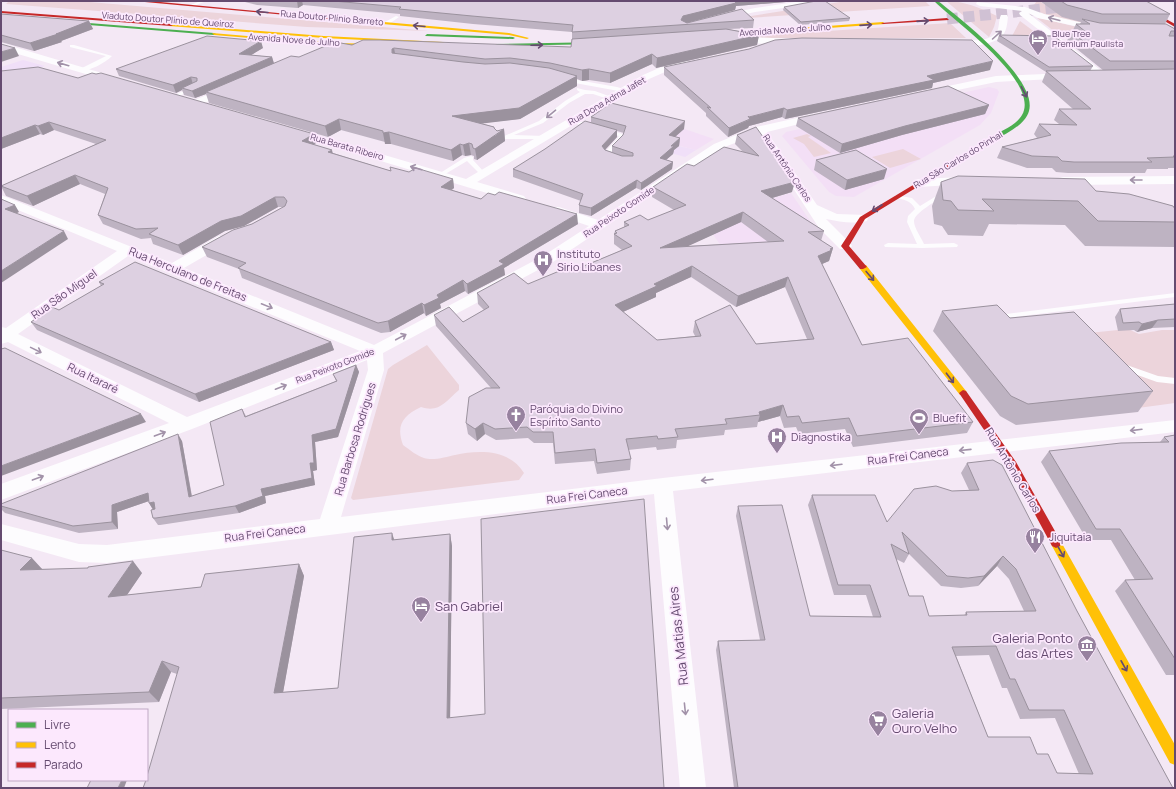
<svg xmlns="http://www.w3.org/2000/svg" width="1176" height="789" font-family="Manrope,sans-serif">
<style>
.residential{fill:#f3dff6}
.commercial{fill:#f0dff8}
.green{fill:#ecd4db}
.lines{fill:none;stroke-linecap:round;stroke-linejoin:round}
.primary-tunnel{stroke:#d0c1d4;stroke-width:11;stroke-dasharray:11 5.5;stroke-linecap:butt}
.lane{fill:#fdfcfe;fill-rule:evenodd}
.street{fill:#fdfcfe;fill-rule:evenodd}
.fast{fill:#4caf50;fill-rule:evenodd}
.slow{fill:#ffc107;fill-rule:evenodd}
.jam{fill:#c62828;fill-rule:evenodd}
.wall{fill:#beb3c2;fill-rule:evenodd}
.shaded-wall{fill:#9b929e}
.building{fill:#ddd0e1;stroke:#9b929e;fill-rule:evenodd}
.oneway{stroke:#654b70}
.oneway2{stroke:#a292a9}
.labels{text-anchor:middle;stroke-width:3.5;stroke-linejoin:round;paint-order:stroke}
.far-street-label{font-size:9px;fill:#654b70;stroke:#fce8fd}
.far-poi-label{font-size:9px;fill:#654b70;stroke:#fce8fd;text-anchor:start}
.poi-label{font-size:11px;fill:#654b70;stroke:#fce8fd;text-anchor:start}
.street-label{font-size:11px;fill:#654b70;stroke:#fce8fd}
.near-poi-label{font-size:13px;fill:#654b70;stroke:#fce8fd;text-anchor:start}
.near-street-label{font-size:13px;fill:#654b70;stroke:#fce8fd}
</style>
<rect width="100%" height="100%" fill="#f4e8f5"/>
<path class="residential" d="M989 87 997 89 999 92 991 113 980 125 854 197 836 196 829 192 782 136 786 132Z
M613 105 620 107 714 139 696 150 587 122Z
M791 193 819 234 739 272 710 230 719 213Z"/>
<path class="commercial" d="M23 60 45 66 1 82V67Z
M679 146 696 150 685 157 671 153Z"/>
<path class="green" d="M9 1H78L429 31 307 27 6 4Z
M846 1H925L930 6 732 19Z
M946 1C965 1 980 8 997 16L994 27 989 37Z
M1037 1H1059L1041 2 1062 16 1090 23C1075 24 1044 17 1032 7Z
M1037 18 1044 19 1098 32H1055Z
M1020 21 1044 39 1011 38Z
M950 23 966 38H763L752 36Z
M807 134 811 136 808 137 831 153 814 157 804 144 793 138Z
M903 149 921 159 890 168 872 157Z
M1128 329 1139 334 1162 330H1175V403L1138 408 1069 335Z
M427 345 459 385V390C445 402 439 413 421 407 402 416 396 426 403 445 410 450 417 456 424 458 433 461 446 457 455 455 479 450 509 449 524 473L519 480 353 500 351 498 388 369 393 365Z"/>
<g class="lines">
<path class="primary-tunnel" d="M947 19 1120 1"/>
<path class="lane" d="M200 1H206L192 7 189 6Z
M396 16 399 17 389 24H385V22Z
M70 45H74L112 56C105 63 90 71 80 71V69L106 56 70 47Z
M566 78 617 87 627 90 624 92 564 81 563 80Z
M192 87 197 88 175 98 170 97Z
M577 88 585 90 595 91 614 98 611 100 593 94H585L569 103 543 123 514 135 544 136 546 137V139H505L502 137 539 121 565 101 580 92 577 90Z
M571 119 595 125 596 126 593 128 569 122V120Z
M605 128 625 135 622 141 610 154 616 157V159H612L603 154 617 139 619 136 603 131 602 130Z
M471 156 473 157V160L485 173V175H481L467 161 442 176 437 175 464 158Z
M943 192 946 194 945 195C938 200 914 213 914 221 914 228 921 237 924 244L954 243 958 245 957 247 922 248 885 247 884 245 888 243 917 244 907 222 908 216 915 209C911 200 903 200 895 197V195L912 198 920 206Z
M1175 293V297L998 319 994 317 998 315Z
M1121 363 1158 376 1175 378V384L1157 382 1118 368 1117 366 1118 364Z"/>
<path class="street" d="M802 1H822L818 3 755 12 724 19 720 17 721 15 755 8Z
M977 2 1025 7 1044 14 1101 27 1102 29 1101 31H1098L1038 18 1028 13 1108 76 1106 78H1100L1020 15 1019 13 1022 11 980 6 976 4Z
M1001 15H1007L1008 17C1007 24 1007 32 1001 37 993 45 956 51 948 43 956 35 983 47 996 33 1000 28 998 21 1001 15Z
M735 34 751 37 792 39 796 42 792 45 751 43 732 39 731 37 732 35Z
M1 43 122 79 124 81 119 84 116 83 1 49Z
M686 61 689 62 691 64 689 66 665 72 649 79 477 182 524 196 526 199 524 202 520 203 288 133 287 131 292 128 296 129 466 179 643 75 659 68Z
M1067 73 1070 74 1072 76 1070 78 996 82 929 96 924 93 929 90 996 76Z
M229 86 232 87 234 89 232 91 200 105H192L191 103 192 101Z
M819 113 824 116 823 118 767 132 817 205 837 214 867 215 868 218 867 221C853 224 840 222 826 219L850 243 852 246 850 249H840L819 228 758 134 722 148 553 262 383 353 384 370 341 517 663 478 1175 420V432L673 491 706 788H680L654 494 107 563 79 562 1 540V524L79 544 107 545 320 519 368 370 367 360 192 429 1 500V484L169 423 8 342 1 344V327L6 328 117 251 1 203V195L172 263 219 236H229L231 239 229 242 184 268 374 345 543 256 589 226 551 213 549 210 551 207H559L598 220 714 144 756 127ZM128 256 360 351 187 417 18 334Z
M1175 176V184L1063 185 1059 184 1057 181 1059 178 1063 177Z
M965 177 969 178 971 181 969 184 918 187 914 186 912 183 914 180 918 179Z"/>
<path class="fast" d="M934 1H938C961 19 1038 79 1029 111 1025 125 1007 133 995 140L990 139C1000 130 1015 127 1022 115 1041 82 954 21 934 1Z
M1 16 214 33 216 34 214 35 1 18Z
M427 34 513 37 515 38 513 39 425 36Z
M601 42 603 44 497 46 495 45 497 44Z"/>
<path class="slow" d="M350 19 509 33 529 38 527 39 509 35 348 21Z
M883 22 885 24 717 36 715 35 717 34Z
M171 24 324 36 443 42 445 43 443 44 324 38 169 26Z
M212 33 333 43 383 44 385 45 383 46 333 45 214 35Z
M860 265H866L966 391 967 393 966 395H960L860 269Z
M1056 538 1060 540 1175 745V765L1170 763 1052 546 1051 543 1052 540Z"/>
<path class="jam" d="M134 1H150L352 20 350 21Z
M1129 1H1134L1175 24V27Z
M1 11 171 24 173 25 171 26 1 13Z
M947 18 949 20 883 24 881 23Z
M991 138 996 139 865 219 849 246 867 267 863 269H860L841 246 860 217Z
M963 390 966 391 1016 462 1060 540 1061 543 1060 546 1056 548 1052 546 1010 468 959 393Z"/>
</g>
<path class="wall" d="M241 1H798L736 6 735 10 686 23 754 20 753 28 728 29 759 35 757 45 656 68 652 64 610 83 589 80 582 81 577 79V86L520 119 481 123 494 127V129L497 131 504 129 505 141 477 160 474 159V156L471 155 465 156 462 155 453 161 391 144H385V142L341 130 328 137 209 103 206 94 195 98 184 95 182 90 176 93 119 76 116 69 263 48 251 55 272 57 274 63 352 45 571 47 572 39V32L473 24 400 16V14L303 5 298 8 257 5Z
M1040 1H1146L1170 14 1165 24 1175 29V168H1168V169H1147L1145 173H1068L1056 172 1052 168H1027L997 158 1002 147 1037 138 1034 134 1039 124H1059L1054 120 1059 109H1073L1042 82 1046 72 997 41 999 35 1093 66 1090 71H1104L1067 41 1071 32H1072L1076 24H1080L1081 22 1062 17Z
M784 7 850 18 849 21 800 25 783 10Z
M1 14 89 21 93 29 61 41 62 42 34 51 1 42Z
M664 67 990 70 933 83 932 88 785 119 782 117 749 126 748 128 728 137 706 116V113L664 75Z
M1 71 78 78 316 143 314 144 333 153 391 171 409 172 453 179 454 188 452 190 481 199 578 224 504 268 505 275 468 294 465 291 440 304 441 308 426 316 424 313 390 332 381 333 242 278 239 269 207 257 202 247 252 224 283 207H278L244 226 225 231 183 255 153 244 151 238 141 239 103 224 98 215 105 194 80 184 33 206 6 196 1 186 96 144 54 130 43 135 40 134 1 149Z
M989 105 985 114 902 135 840 153 796 126 798 118Z
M591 117 684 129 675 137 680 138 679 146 674 150 673 154 666 160 673 162 672 169 641 190 636 188 591 216 579 213V205L581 201 513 177V169L591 122ZM617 131 624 133 623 135 612 146V152L605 150 617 137Z
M756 127 792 192 772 198 824 231 821 241 833 248 829 261 822 264 862 345 973 422 967 433 853 447 845 429 799 434 796 427 784 428 780 416 758 422 757 427 725 430 724 435 677 440 676 448 657 450 656 447 628 450 631 459 630 470 597 474 594 461 555 464 553 443H534L528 438 496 440 485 434 477 441 468 434 466 423 491 388 436 326 434 315 463 322 484 310 478 304 477 293 528 284 572 271 622 250 614 244V234L615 231 624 227V222L648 220 674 210 652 197 653 187 694 166 743 152 735 144 737 135ZM741 222 768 242 687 246ZM691 277 736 307 785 287 807 339 756 344 695 321 693 332 695 336 657 340 623 312 656 297V293Z
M816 160 884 179 845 190 814 170Z
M941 182 1096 191 1175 209V246L1174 247 1085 246 1065 225 989 224 983 236 948 235 942 226 934 224 932 206Z
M99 282 331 342 334 350 199 402 37 330 31 322 59 310 101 286Z
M1175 304V327L1152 328 1137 332 1134 330 1118 331 1115 317 1120 309Z
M942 311 1010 318 1153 391 1138 412 1016 425 1000 416 933 331Z
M356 365 359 372 338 437 315 442 317 470 313 471 315 485 265 496 266 503 239 513 160 525H158L153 518V510L149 503V501L117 512 118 529 79 533 5 513 1 509V504L182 441 192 496 224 485 242 409 246 416 336 381 333 374Z
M1175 435V675H1166L1115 591 1125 580H1135L1111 540H1087L1041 462 1049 451 1160 442 1164 437Z
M967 463 1077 611 1173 788H734L716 650 718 641 760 640 736 516 738 506 810 616 873 617 866 595H834L808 505 812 495 887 522 952 491 969 490 961 473ZM909 554 941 586 961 588 978 586 997 566 1009 579 1024 611 966 612 964 616H929L909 596 896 559 904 563ZM989 655 1002 688H1007L1020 719 1055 718 1079 774 1057 773 1037 754 988 737 956 656Z
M450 534 452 546 450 718 664 788 177 674 171 672 159 702 1 709V550L42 569 142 573 127 595 201 587 299 564 304 576 283 692 338 688 395 540Z"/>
<path class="shaded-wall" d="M297 1H302L303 5 298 8Z
M732 1H798L736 6 735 10 683 24 681 20 683 16Z
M89 21 93 29 61 41 62 42 34 51 30 43Z
M759 35 757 45 656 68 657 58Z
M261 41 263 48 241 61 239 54Z
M15 48 19 56 1 62V52Z
M394 48 396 58 393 59 392 49Z
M652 54V64L610 83V73Z
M272 57 274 64 206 92V94L195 98 192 91Z
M993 61 990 70 933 83 932 88 785 119 787 110 927 76Z
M589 69V80L582 81V70Z
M577 76V86L520 119 453 127 452 116Z
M191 77 193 85 182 88V90L176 93 173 85Z
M989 105 985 114 902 135 840 153 842 144 905 126Z
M784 108 782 117 749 126 748 128 728 137 729 128 749 120V117Z
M339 119 341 130 328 137 325 126Z
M685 121 684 129 668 143 669 135Z
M49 122 54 130 43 135 38 126Z
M35 125 40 134 1 149V138Z
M494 127 495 136 504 129 505 141 477 160 475 149 494 128Z
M617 130V137L602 153V146Z
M389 132 391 144H385L383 133Z
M314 134 316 143 304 150 302 141Z
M680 138 679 146 674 150 673 154 660 165V158L671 146Z
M469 143 471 155 465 156 463 145Z
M460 144 462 155 453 161 451 150Z
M332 150 334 159 328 152Z
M673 162 672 169 641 190V183Z
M887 169 884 179 845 190 847 180Z
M75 175 80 184 33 206 27 196Z
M453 179 454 188 442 196 441 187Z
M637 180 636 188 591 216V208Z
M795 182 792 192 759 202 761 191Z
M275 197 278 207 244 226 225 231 183 255 178 245 221 221Z
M15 205 19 212 10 217 5 209Z
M743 212 741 222 660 259V248Z
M577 214 578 224 504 268 505 275 468 294 467 284 499 261Z
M64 231 68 239 1 283V271Z
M833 248 829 261 815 267 818 256Z
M692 266 691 277 656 293V297L614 316 615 305 654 284Z
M788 277 785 287 736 307 738 296Z
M463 280 465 291 440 304 441 308 426 316 424 305 437 295Z
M422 303 424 313 390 332 388 321Z
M1158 320 1152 328 1137 332 1142 324Z
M331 342 334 350 199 402 195 394Z
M356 365 359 372 338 437 315 442 317 470 313 471 315 485 265 496 266 503 239 513 235 506 261 489 310 463 312 435Z
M783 405 780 416 758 422 760 415 759 412Z
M141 414 146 422 1 476V466Z
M483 423 485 434 477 441 475 429Z
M178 434 182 441 193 504 189 497Z
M148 493 152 500 117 512 118 529 112 522V505Z
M154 502 159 509 154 511 149 503Z
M392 533 396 545 392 540Z
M450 534 452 546 450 728 447 718Z
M1003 556 997 566 978 586 984 576Z
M32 558 43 570H20Z
M133 561 142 573 118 608 108 597Z
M299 564 304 576 281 704 274 693Z
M162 661 171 672 159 702 149 692Z
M122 780H127L124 788H118Z"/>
<path class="building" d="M333 1H734L736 3 683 16 681 20 687 23 742 9 754 20 572 32 573 25 472 16 399 9 401 7Z
M816 1H825L850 18 801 22 784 7Z
M1061 1H1146L1170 14H1102L1067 5Z
M1 14 89 21 56 34H58L30 43 1 35Z
M1082 19 1100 23 1166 24 1175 29V31H1171L1169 36H1175V61H1110L1071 32H1086L1076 24H1090Z
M726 29 759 35 657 58 652 54 610 73 589 69 582 70 550 63 510 58 485 59 394 48 392 49V53L463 62 485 64 510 63 549 68 577 76 519 108 452 116 494 127V128L497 131 504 129 475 149 473 148 472 144 469 143 463 145 460 144 451 150 389 132 383 133V131L339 119 325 126 206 92 291 56 299 57 335 42 352 45 363 40H380L571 47 572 39Z
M999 35 1054 36 1093 66 1049 67Z
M207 36 261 41 239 54 272 57 192 91 182 88 197 81V78L191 77 173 85 116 69Z
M802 38 972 40 993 61 927 76 934 80 787 110 784 108 749 117 748 116 750 119 729 128 707 107 711 108 664 67 749 49 775 40Z
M1 44 15 48 1 52Z
M38 67 78 78 92 73 96 74 101 73 314 134 302 141 332 150 328 152 391 171 390 167 409 172 416 168 453 179 441 187 481 199 488 193 495 195 499 192 577 214 499 261 504 264 467 284 463 280 437 295 439 298 424 305 422 303 388 321 378 323 238 268 246 263 202 247 233 230 252 224 285 206 287 201 284 197H275L241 216 221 221 178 245 149 234 158 228 136 229 98 215 108 188 75 175 27 196 1 186 106 140 49 122 38 126 35 125 1 138V71Z
M1175 69V156H1173L1174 157 1147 158 1152 162H1074L1062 161 1058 157 1032 156 1002 147 1051 135 1039 124 1077 125 1059 109H1091L1046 71Z
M948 86 989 105 905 126 842 144 798 118Z
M611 103 685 121 669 135 680 138 671 146H674L660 158 673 162 641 183 637 180 591 208 579 205 583 194 513 169 545 149 585 121 617 130 602 146 605 150 622 156H633V153L612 146 623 135 626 126 591 117Z
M756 127 795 182 761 191 824 231 808 232 833 248 830 249 832 250 818 256 862 345 908 338 973 422 857 436 849 418 802 423 799 416 787 417 783 405 759 412 760 415 725 419 727 424 675 429 678 437 658 439 657 436 626 439 631 459 597 463 595 449 555 453 553 432H533L527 427 495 429 483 423 475 429 466 423 469 397 486 388H500L434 315 449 307 463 322 489 307 477 293 514 273 528 284 569 267 572 271 632 246 614 234 617 233 615 231 629 225 624 222 640 215 648 220 686 205 653 187 687 164 694 166 724 147 759 156 737 135ZM743 212 784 241 660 248ZM692 266 738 296 788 277 814 339 756 344 730 305 695 321 701 336 657 340 615 305 657 286 654 284Z
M856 150 887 169 847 180 816 160Z
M958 176 1085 179 1096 191 1129 194 1173 206 1175 209V222L1098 221 1078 201 982 199 994 211 958 210 951 201 943 200 941 182Z
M1 199 15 205 5 209 64 231 1 271Z
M135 262 331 342 195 394 31 322 52 307 59 310 104 284 99 282Z
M1175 304V319L1158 320 1142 324 1139 322 1123 323 1120 309Z
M997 305 1010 318 1074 312 1153 391 1028 404 1011 396 942 311Z
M5 348 141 414 1 466V349Z
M356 365 336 429 312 435 314 463H310L312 478 261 489 263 496 235 506 156 518H153L151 510 155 509 154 502 149 503 148 493 112 505V522L73 526 1 506V504L178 434 189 497 224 485 210 422 242 409 245 417 281 403 337 381 333 374Z
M1175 435V659L1125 580 1153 579 1120 529H1096L1049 451 1121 443 1169 442 1164 437Z
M993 460 1002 465 1077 611 1173 788H738L718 641 765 640 738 506 782 505 810 616 881 617 870 585H838L812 495H875L887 522 914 489 936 486 952 491 979 490 967 463ZM902 532 947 576 968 578 984 576 1003 556 1016 569 1036 611 966 612 967 615 929 616 923 596H909L891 544 909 554ZM996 646 1010 679H1015L1029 710H1064L1093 774 1057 773 1048 754H1037L1030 737H988L952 647Z
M644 499 664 788H143L146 780H147V776L179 667 162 661 149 692 1 698V550L32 558 20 570 88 568V567L133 561 108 597 201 587 205 574 299 564 274 693 338 688 354 537 392 533V540L450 534 447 718 485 714 481 519Z
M91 780H122L118 788H87Z"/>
<defs><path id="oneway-shaft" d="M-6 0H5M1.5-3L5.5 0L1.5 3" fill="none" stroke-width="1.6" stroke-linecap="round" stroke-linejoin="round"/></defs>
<g class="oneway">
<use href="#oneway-shaft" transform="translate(262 12) rotate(-175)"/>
<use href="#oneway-shaft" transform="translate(923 21) rotate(-4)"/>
<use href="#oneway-shaft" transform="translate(866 25) rotate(-4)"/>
<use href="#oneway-shaft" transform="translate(419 26) rotate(-175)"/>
<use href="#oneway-shaft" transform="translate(537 45) rotate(-2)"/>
<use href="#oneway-shaft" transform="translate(1024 92) rotate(62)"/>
<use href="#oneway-shaft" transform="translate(877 208) rotate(147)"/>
<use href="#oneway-shaft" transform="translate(870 276) rotate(50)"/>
<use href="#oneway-shaft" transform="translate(950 378) rotate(53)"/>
<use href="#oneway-shaft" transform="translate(1061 552) rotate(61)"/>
<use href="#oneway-shaft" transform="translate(1124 666) rotate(61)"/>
</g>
<g class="oneway2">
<use href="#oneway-shaft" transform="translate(1054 19) rotate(-165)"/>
<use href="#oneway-shaft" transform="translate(997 35) rotate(-42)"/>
<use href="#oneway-shaft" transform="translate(63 64) rotate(-164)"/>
<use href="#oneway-shaft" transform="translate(551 114) rotate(140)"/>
<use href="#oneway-shaft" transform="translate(416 168) rotate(-164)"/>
<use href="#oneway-shaft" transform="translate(1136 180) rotate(180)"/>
<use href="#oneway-shaft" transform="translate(267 306) rotate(22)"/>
<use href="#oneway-shaft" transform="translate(401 337) rotate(-28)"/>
<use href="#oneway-shaft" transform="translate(36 350) rotate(26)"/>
<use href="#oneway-shaft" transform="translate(281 387) rotate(-21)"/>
<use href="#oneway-shaft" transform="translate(1136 430) rotate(173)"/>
<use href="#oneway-shaft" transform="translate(160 434) rotate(-20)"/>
<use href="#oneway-shaft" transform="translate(965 450) rotate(174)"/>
<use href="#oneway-shaft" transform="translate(836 465) rotate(173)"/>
<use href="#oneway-shaft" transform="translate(38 478) rotate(-20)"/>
<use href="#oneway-shaft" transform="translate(707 480) rotate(173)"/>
<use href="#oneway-shaft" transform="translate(667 524) rotate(85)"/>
<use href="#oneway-shaft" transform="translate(685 709) rotate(84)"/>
</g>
<defs>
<g id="hotel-pin" transform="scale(1)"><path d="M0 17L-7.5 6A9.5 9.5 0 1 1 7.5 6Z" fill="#97829f" stroke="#fce8fd"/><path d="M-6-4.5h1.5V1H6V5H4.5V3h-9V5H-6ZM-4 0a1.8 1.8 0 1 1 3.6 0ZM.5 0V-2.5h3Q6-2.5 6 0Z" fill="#fff"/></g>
<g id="hospital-pin" transform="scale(1)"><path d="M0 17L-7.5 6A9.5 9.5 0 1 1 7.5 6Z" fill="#97829f" stroke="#fce8fd"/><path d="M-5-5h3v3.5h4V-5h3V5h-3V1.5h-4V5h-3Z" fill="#fff"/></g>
<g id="church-pin" transform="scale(1)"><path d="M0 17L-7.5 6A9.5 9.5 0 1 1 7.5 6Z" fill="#97829f" stroke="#fce8fd"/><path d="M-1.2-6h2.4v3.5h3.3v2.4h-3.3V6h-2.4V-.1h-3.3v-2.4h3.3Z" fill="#fff"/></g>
<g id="stadium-pin" transform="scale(1)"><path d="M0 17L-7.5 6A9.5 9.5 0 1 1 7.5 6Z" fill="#97829f" stroke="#fce8fd"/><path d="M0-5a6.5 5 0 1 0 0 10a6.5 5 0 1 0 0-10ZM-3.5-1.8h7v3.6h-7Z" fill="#fff"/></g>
<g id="restaurant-pin" transform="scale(1)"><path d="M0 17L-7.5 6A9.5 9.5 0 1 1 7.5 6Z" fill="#97829f" stroke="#fce8fd"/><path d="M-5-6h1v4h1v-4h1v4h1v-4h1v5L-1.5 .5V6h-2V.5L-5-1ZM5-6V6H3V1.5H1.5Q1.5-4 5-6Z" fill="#fff"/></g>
<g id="museum-pin" transform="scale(1)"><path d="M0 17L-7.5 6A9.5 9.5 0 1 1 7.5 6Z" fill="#97829f" stroke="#fce8fd"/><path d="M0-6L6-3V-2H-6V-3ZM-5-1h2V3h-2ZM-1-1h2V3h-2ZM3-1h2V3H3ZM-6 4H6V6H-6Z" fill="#fff"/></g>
<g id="supermarket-pin" transform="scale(1)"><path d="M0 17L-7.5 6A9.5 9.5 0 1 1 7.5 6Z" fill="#97829f" stroke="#fce8fd"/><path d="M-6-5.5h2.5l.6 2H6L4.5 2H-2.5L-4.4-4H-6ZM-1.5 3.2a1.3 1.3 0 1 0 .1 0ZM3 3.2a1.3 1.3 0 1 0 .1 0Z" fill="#fff"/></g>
</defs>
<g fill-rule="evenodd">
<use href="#hotel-pin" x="1038" y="39"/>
<use href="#hospital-pin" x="543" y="260"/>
<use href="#church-pin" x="516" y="415"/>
<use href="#stadium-pin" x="919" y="418"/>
<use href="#hospital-pin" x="777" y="437"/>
<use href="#restaurant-pin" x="1035" y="537"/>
<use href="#hotel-pin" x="421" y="606"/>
<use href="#museum-pin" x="1087" y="645"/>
<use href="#supermarket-pin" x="878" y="720"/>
</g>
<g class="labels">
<g class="far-street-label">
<text transform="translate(332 18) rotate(5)" y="3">Rua Doutor Plínio Barreto</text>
<text transform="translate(168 20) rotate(4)" y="3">Viaduto Doutor Plínio de Queiroz</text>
<text transform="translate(785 30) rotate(-4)" y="3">Avenida Nove de Julho</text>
<text transform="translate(294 40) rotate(4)" y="3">Avenida Nove de Julho</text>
<text transform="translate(607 101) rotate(-30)" y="3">Rua Dona Adma Jafet</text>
<text transform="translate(347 147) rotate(16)" y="3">Rua Barata Ribeiro</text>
<text transform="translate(958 160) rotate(-31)" y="3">Rua São Carlos do Pinhal</text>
<text transform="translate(787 168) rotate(56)" y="3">Rua Antônio Carlos</text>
<text transform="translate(619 212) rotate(-34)" y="3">Rua Peixoto Gomide</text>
<text transform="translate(335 366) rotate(-21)" y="3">Rua Peixoto Gomide</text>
</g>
<g class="far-poi-label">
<text x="1052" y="37">Blue Tree<tspan x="1052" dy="10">Premium Paulista</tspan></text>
</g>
<g class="poi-label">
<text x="557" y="258">Instituto<tspan x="557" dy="13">Sirio Libanes</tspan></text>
<text x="530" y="413">Paróquia do Divino<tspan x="530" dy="13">Espírito Santo</tspan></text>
<text x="933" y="422">Bluefit</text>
<text x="791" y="441">Diagnostika</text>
<text x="1049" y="541">Jiquitaia</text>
</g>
<g class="street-label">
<text transform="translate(188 274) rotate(22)" y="4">Rua Herculano de Freitas</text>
<text transform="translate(64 294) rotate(-35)" y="4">Rua São Miguel</text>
<text transform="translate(93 378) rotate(26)" y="4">Rua Itararé</text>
<text transform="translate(355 439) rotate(-73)" y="4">Rua Barbosa Rodrigues</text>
<text transform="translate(908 456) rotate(-7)" y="4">Rua Frei Caneca</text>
<text transform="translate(1013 470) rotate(59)" y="4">Rua Antônio Carlos</text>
<text transform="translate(587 495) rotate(-7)" y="4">Rua Frei Caneca</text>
<text transform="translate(265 533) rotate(-7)" y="4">Rua Frei Caneca</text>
</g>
<g class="near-poi-label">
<text x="435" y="611">San Gabriel</text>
<text x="1073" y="643" text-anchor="end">Galeria Ponto<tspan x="1073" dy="15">das Artes</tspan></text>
<text x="892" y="718">Galeria<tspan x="892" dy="15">Ouro Velho</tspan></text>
</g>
<g class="near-street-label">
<text transform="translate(678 636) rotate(-96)" y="5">Rua Matias Aires</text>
</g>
</g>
<rect width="1176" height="789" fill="none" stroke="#654b70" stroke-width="4"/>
<rect x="8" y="709" width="140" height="72" fill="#fce8fd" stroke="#c0a9c5"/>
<rect x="16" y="722" width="20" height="6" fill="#4caf50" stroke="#c0a9c5"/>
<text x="44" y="729" font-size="12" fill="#654b70">Livre</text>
<rect x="16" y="742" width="20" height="6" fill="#ffc107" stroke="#c0a9c5"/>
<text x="44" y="749" font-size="12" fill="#654b70">Lento</text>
<rect x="16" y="762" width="20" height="6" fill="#c62828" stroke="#c0a9c5"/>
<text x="44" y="769" font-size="12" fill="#654b70">Parado</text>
</svg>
